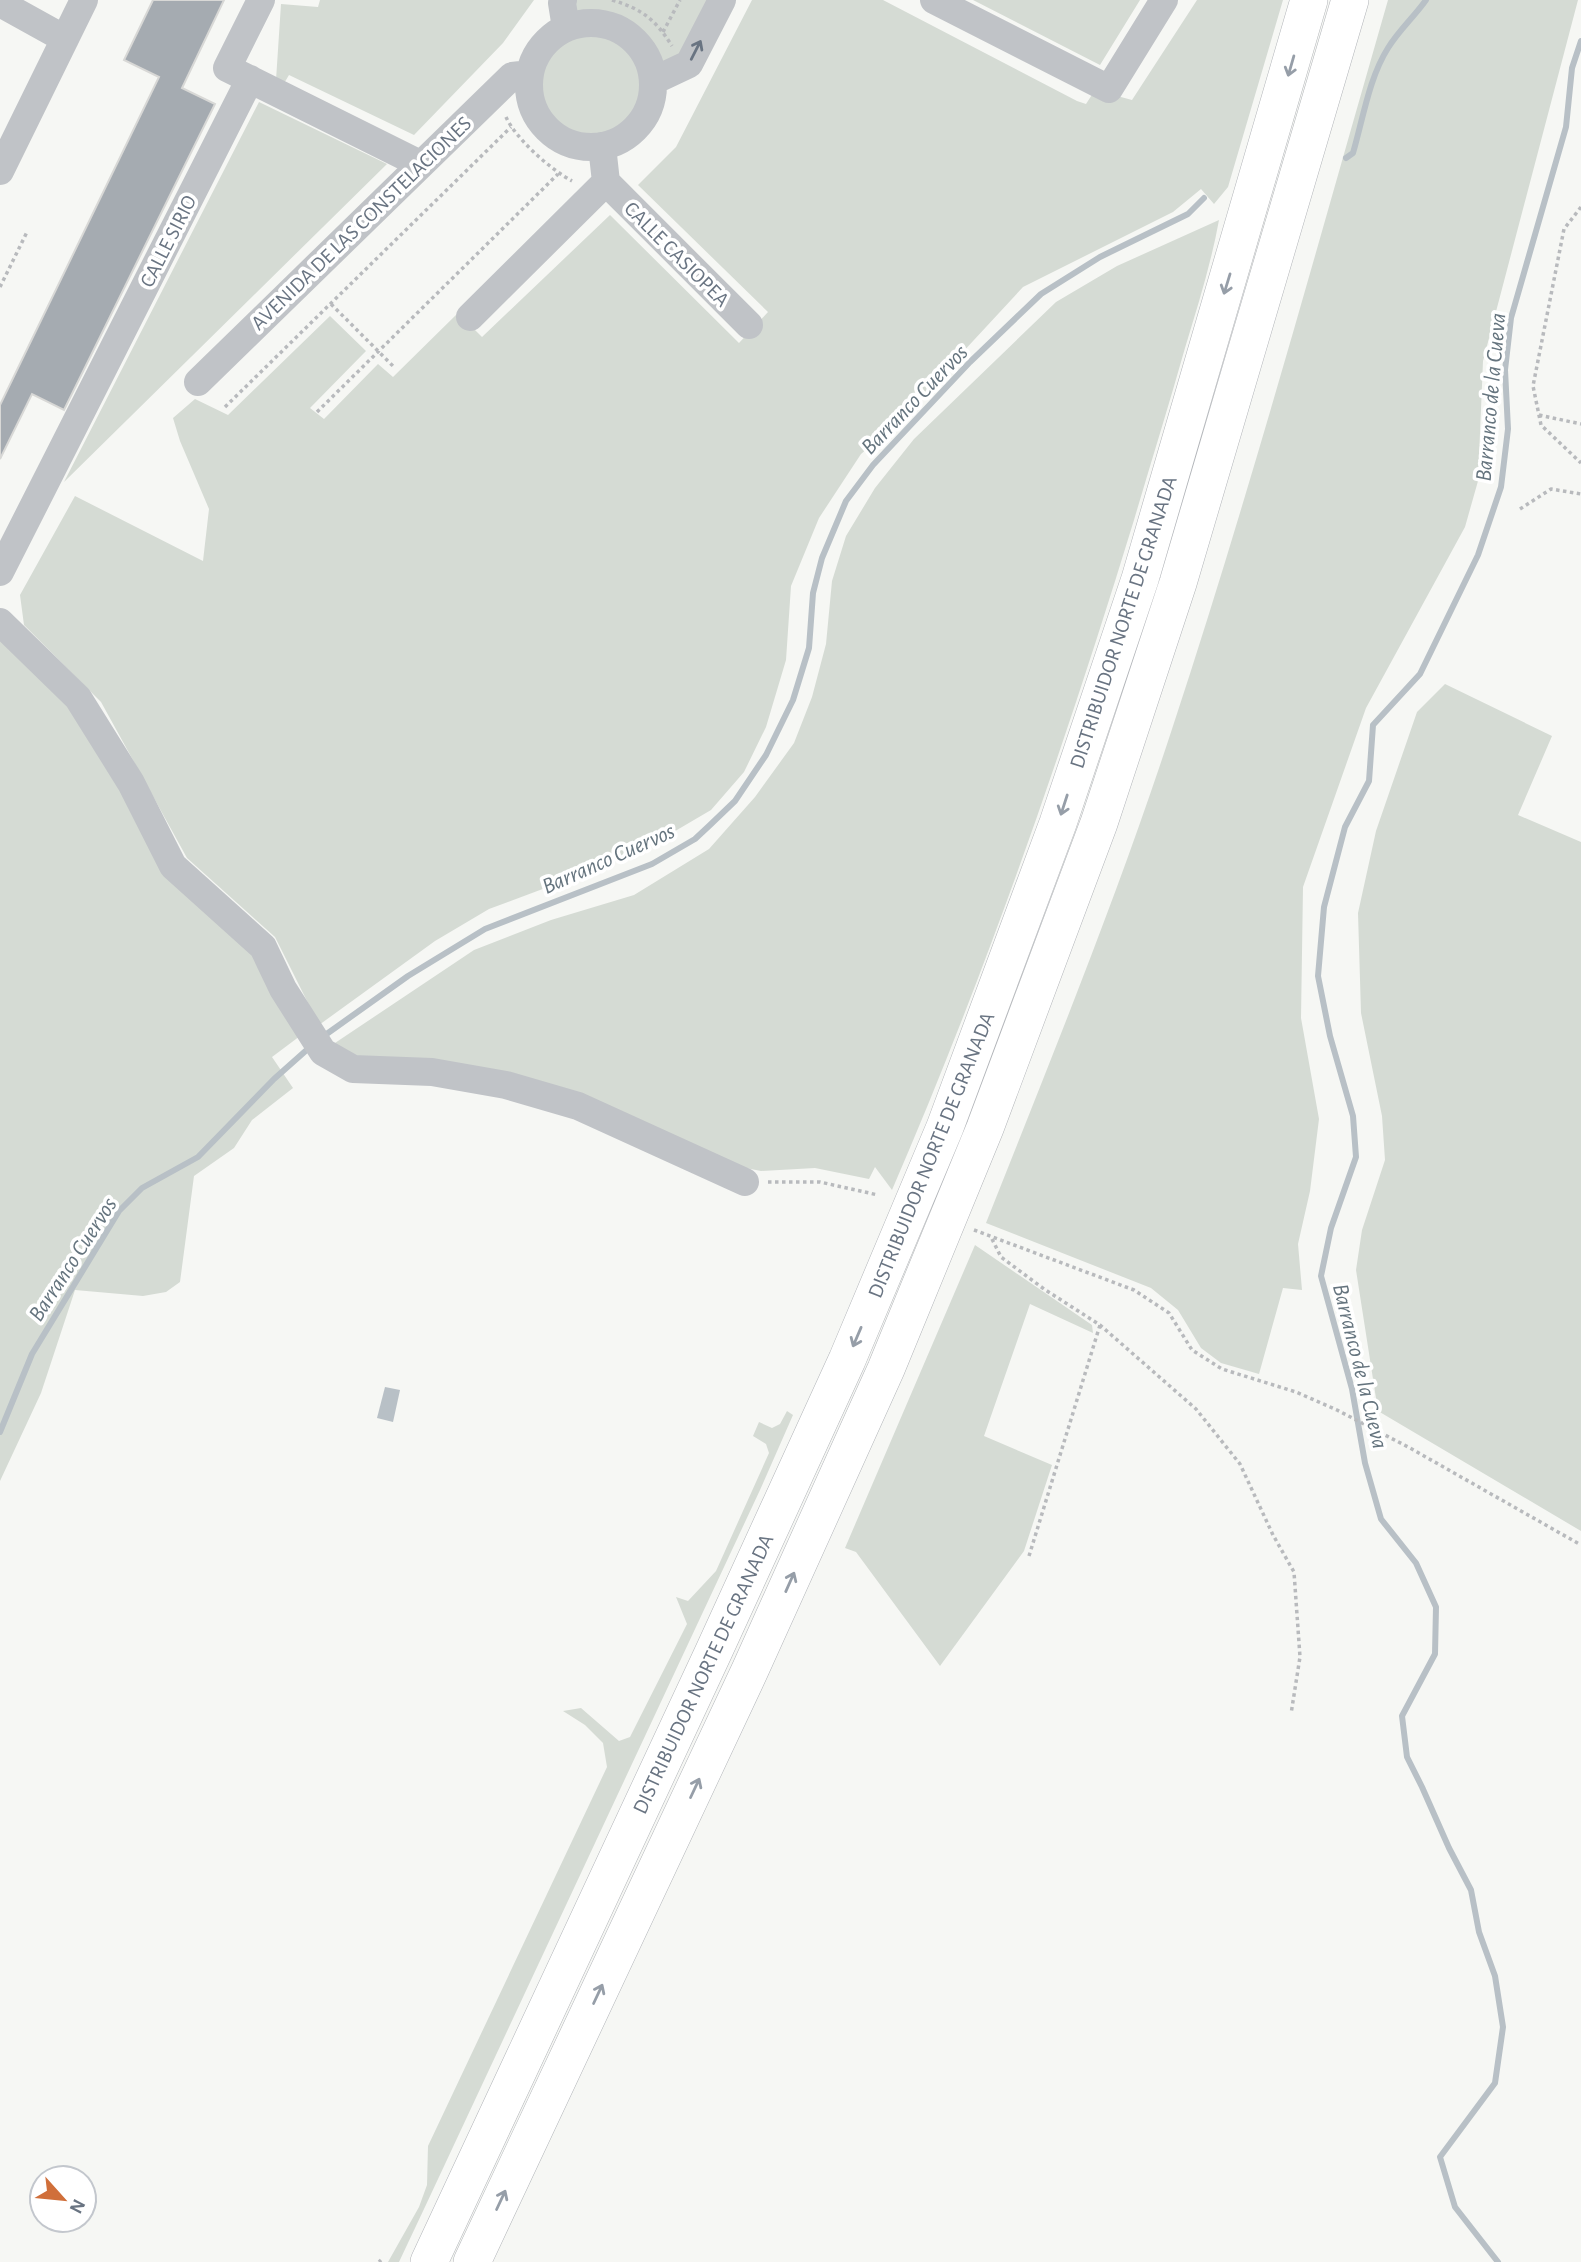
<svg xmlns="http://www.w3.org/2000/svg" width="1581" height="2262" font-family="'Alegreya Sans',sans-serif">
<style>
.green{fill:#d5dbd4}
.water{fill:#b8c0c6}
.lines{fill:none;stroke-linecap:round;stroke-linejoin:round}
.stream{stroke:#b8c0c6;stroke-width:6}
.building{fill:#a5abb1;stroke:#d8d8d6;stroke-width:2}
.major-casing{stroke:#b2b5b9;stroke-width:38}
.path{stroke:#b8babd;stroke-width:3.5;stroke-dasharray:3.5 3.5;stroke-linecap:butt}
.minor{stroke:#c0c3c7;stroke-width:28}
.major{stroke:#fff;stroke-width:37}
.oneway{stroke:#697482}
.oneway2{stroke:#969ea8}
.labels{text-anchor:middle;stroke-width:7;stroke-linejoin:round;paint-order:stroke}
.street-label{font-size:21px;fill:#697482;stroke:#fff}
.water-label{font-size:23px;font-style:italic;fill:#65747e;stroke:#fff}
</style>
<rect width="100%" height="100%" fill="#f6f7f4"/>
<path class="green" d="M320 0H534L503 43 414 135 289 75 283 85 276 80 281 4 318 7Z
M571 0H715L686 59 666 67C651 42 635 21 605 14 595 11 582 14 571 14Z
M752 0H883L1077 101 1086 104 1095 90 1132 100 1197 0H1283L1228 187 1214 204 1201 189 1173 212 1023 287 897 423 861 454 819 518 791 586 786 660 766 727 744 772 711 810 636 854 489 909 435 941 319 1025 275 937 187 858 101 702 24 625 20 595 75 496 203 561 209 509 180 441 173 418 195 399 228 415 330 316 366 351 310 408 324 419 378 364 393 377 458 313 482 337 610 215 739 343 768 312 638 185 676 147Z
M973 0H1140L1100 65Z
M1388 0H1578L1483 361 1478 481 1465 527 1366 708 1303 887 1301 1018 1319 1119 1310 1191 1298 1244 1302 1290 1283 1288 1259 1374 1221 1363 1201 1348 1178 1310 1151 1288 986 1223C1051 1059 1118 895 1173 726 1252 486 1318 243 1388 0Z
M539 84a52 52 0 1 1 104 0a52 52 0 1 1-104 0Z
M259 102 387 164 64 482Z
M1219 220C1211 264 1198 305 1185 348 1169 405 1151 462 1134 520 1065 745 986 973 892 1190L875 1167 869 1179 815 1168 761 1171 720 1163 574 1097 372 1064 329 1047 474 950 551 920 634 895 709 849 755 797 794 743 812 697 826 644 832 581 846 536 875 488 914 439 1056 302 1117 266Z
M0 633 83 716 184 882 262 965 300 1036 272 1057 293 1088 252 1120 234 1148 194 1176 180 1282 166 1292 143 1296 75 1290 41 1393 0 1481Z
M1445 684 1552 736 1518 815 1581 842V1531L1378 1411 1356 1270 1362 1230 1385 1160 1382 1116 1361 1013 1358 913 1376 831 1417 712Z
M975 1245 1092 1325 1093 1333 1030 1304 984 1436 1052 1465 1024 1551 940 1666 856 1552 845 1548Z
M787 1411 793 1415 760 1490 424 2209 399 2262H388L419 2207 427 2185 428 2146 607 1767 603 1743 585 1725 563 1711 581 1708 619 1741 630 1737 687 1624 676 1597 688 1601 716 1571 769 1453 766 1444 753 1436 759 1422 772 1428 780 1424Z"/>
<path class="water" d="M385 1387 400 1390 393 1422 377 1418Z"/>
<g class="lines">
<path class="stream" d="M1346 158 1353 153C1363 119 1369 78 1388 48 1399 30 1414 17 1426 0
M321 1038 408 976 485 929 652 864 695 839 710 825 735 801 766 755 793 700 809 648 813 593 822 558 846 501 873 465 970 362 1041 294 1100 257 1188 214 1204 198
M0 1432 32 1354 119 1211 142 1188 198 1157 274 1079 310 1047
M1498 2262 1455 2207 1440 2157 1495 2083 1503 2027 1495 1976 1479 1932 1471 1890 1449 1848 1422 1787 1407 1757 1402 1716 1435 1654 1436 1607 1416 1563 1381 1519 1365 1463 1352 1389 1321 1276 1331 1228 1356 1157 1353 1116 1330 1036 1318 976 1324 907 1345 827 1369 781 1373 725 1420 674 1478 555 1501 487 1508 429 1505 370 1511 318 1566 127 1572 68 1581 41"/>
</g>
<path class="building" d="M153 0H224L182 88 215 104 64 410 32 394 0 459V405L159 77 124 60Z"/>
<g class="lines">
<g class="major-casing">
<path id="major" d="M429 2262 713 1653 847 1360 945 1127 1058 823 1140 579 1309 0
M472 2262 750 1670 886 1369 985 1128 1099 823 1178 583 1350 0"/>
</g>
<path class="path" d="M612 0C642 9 655 19 672 46
M663 32 680 0
M506 117C516 139 550 169 572 181
M1581 207 1564 229 1533 386 1541 425 1581 463
M0 287 27 232
M331 304 395 368
M225 407 511 127
M317 412 558 174
M1539 415 1581 424
M1520 509 1551 489 1581 494
M768 1182H820L878 1195
M974 1230 1134 1290 1169 1313 1192 1350 1222 1369 1296 1392 1337 1410 1410 1448 1581 1545
M992 1239 1001 1257 1044 1289 1100 1325 1196 1409 1240 1464 1273 1535 1294 1572 1300 1657 1291 1714
M1029 1556 1100 1325
M379 2262 381 2260"/>
<path class="minor" d="M261 0 227 68 420 164
M563 0 562 3 566 28
M934 0 1109 89 1164 0
M0 3 65 39
M529 85a62 62 0 1 1 124 0a62 62 0 1 1-124 0Z
M653 81 689 64 722 0
M0 171 84 0
M606 182 749 325
M470 317 606 182 602 146
M198 382 512 76 530 74
M0 572 250 79
M0 622 78 698 131 783 173 866 263 947 283 989 323 1052 353 1069 432 1072 506 1085 578 1106 745 1182"/>
<use href="#major" class="major"/>
</g>
<defs><path id="oneway-shaft" d="M-6 0H5M1.5-3L5.5 0L1.5 3" fill="none" stroke-width="1.6" stroke-linecap="round" stroke-linejoin="round" transform="scale(1.75)"/></defs>
<use class="oneway" href="#oneway-shaft" transform="translate(696 50) rotate(-63)"/>
<g class="oneway2">
<use href="#oneway-shaft" transform="translate(1291 66) rotate(106)"/>
<use href="#oneway-shaft" transform="translate(1227 284) rotate(107)"/>
<use href="#oneway-shaft" transform="translate(1064 805) rotate(108)"/>
<use href="#oneway-shaft" transform="translate(857 1337) rotate(113)"/>
<use href="#oneway-shaft" transform="translate(790 1582) rotate(-66)"/>
<use href="#oneway-shaft" transform="translate(695 1788) rotate(-65)"/>
<use href="#oneway-shaft" transform="translate(598 1994) rotate(-65)"/>
<use href="#oneway-shaft" transform="translate(501 2200) rotate(-65)"/>
</g>
<g class="labels">
<g class="street-label">
<text transform="translate(361 223) rotate(-44)" y="7">AVENIDA DE LAS CONSTELACIONES</text>
<text transform="translate(168 241) rotate(-63)" y="7">CALLE SIRIO</text>
<text transform="translate(677 254) rotate(45)" y="7">CALLE CASIOPEA</text>
<text transform="translate(1123 622) rotate(-72)" y="7">DISTRIBUIDOR NORTE DE GRANADA</text>
<text transform="translate(931 1155) rotate(-68)" y="7">DISTRIBUIDOR NORTE DE GRANADA</text>
<text transform="translate(703 1674) rotate(-65)" y="7">DISTRIBUIDOR NORTE DE GRANADA</text>
</g>
<g class="water-label">
<text transform="translate(1490 397) rotate(-85)" y="8">Barranco de la Cueva</text>
<text transform="translate(914 399) rotate(-46)" y="8">Barranco Cuervos</text>
<text transform="translate(608 858) rotate(-24)" y="8">Barranco Cuervos</text>
<text transform="translate(72 1259) rotate(-57)" y="8">Barranco Cuervos</text>
<text transform="translate(1361 1366) rotate(76)" y="8">Barranco de la Cueva</text>
</g>
</g>
<g transform="translate(63 2199) rotate(117)"><circle r="33" fill="#ffffff" stroke="#c3c7cd" stroke-width="2"/>
<path d="M0-5L12 26L0 18L-12 26Z" fill="#d06f3a"/>
<text y="-10" font-size="19" font-weight="bold" text-anchor="middle" fill="#697482">N</text>
</g>
</svg>
